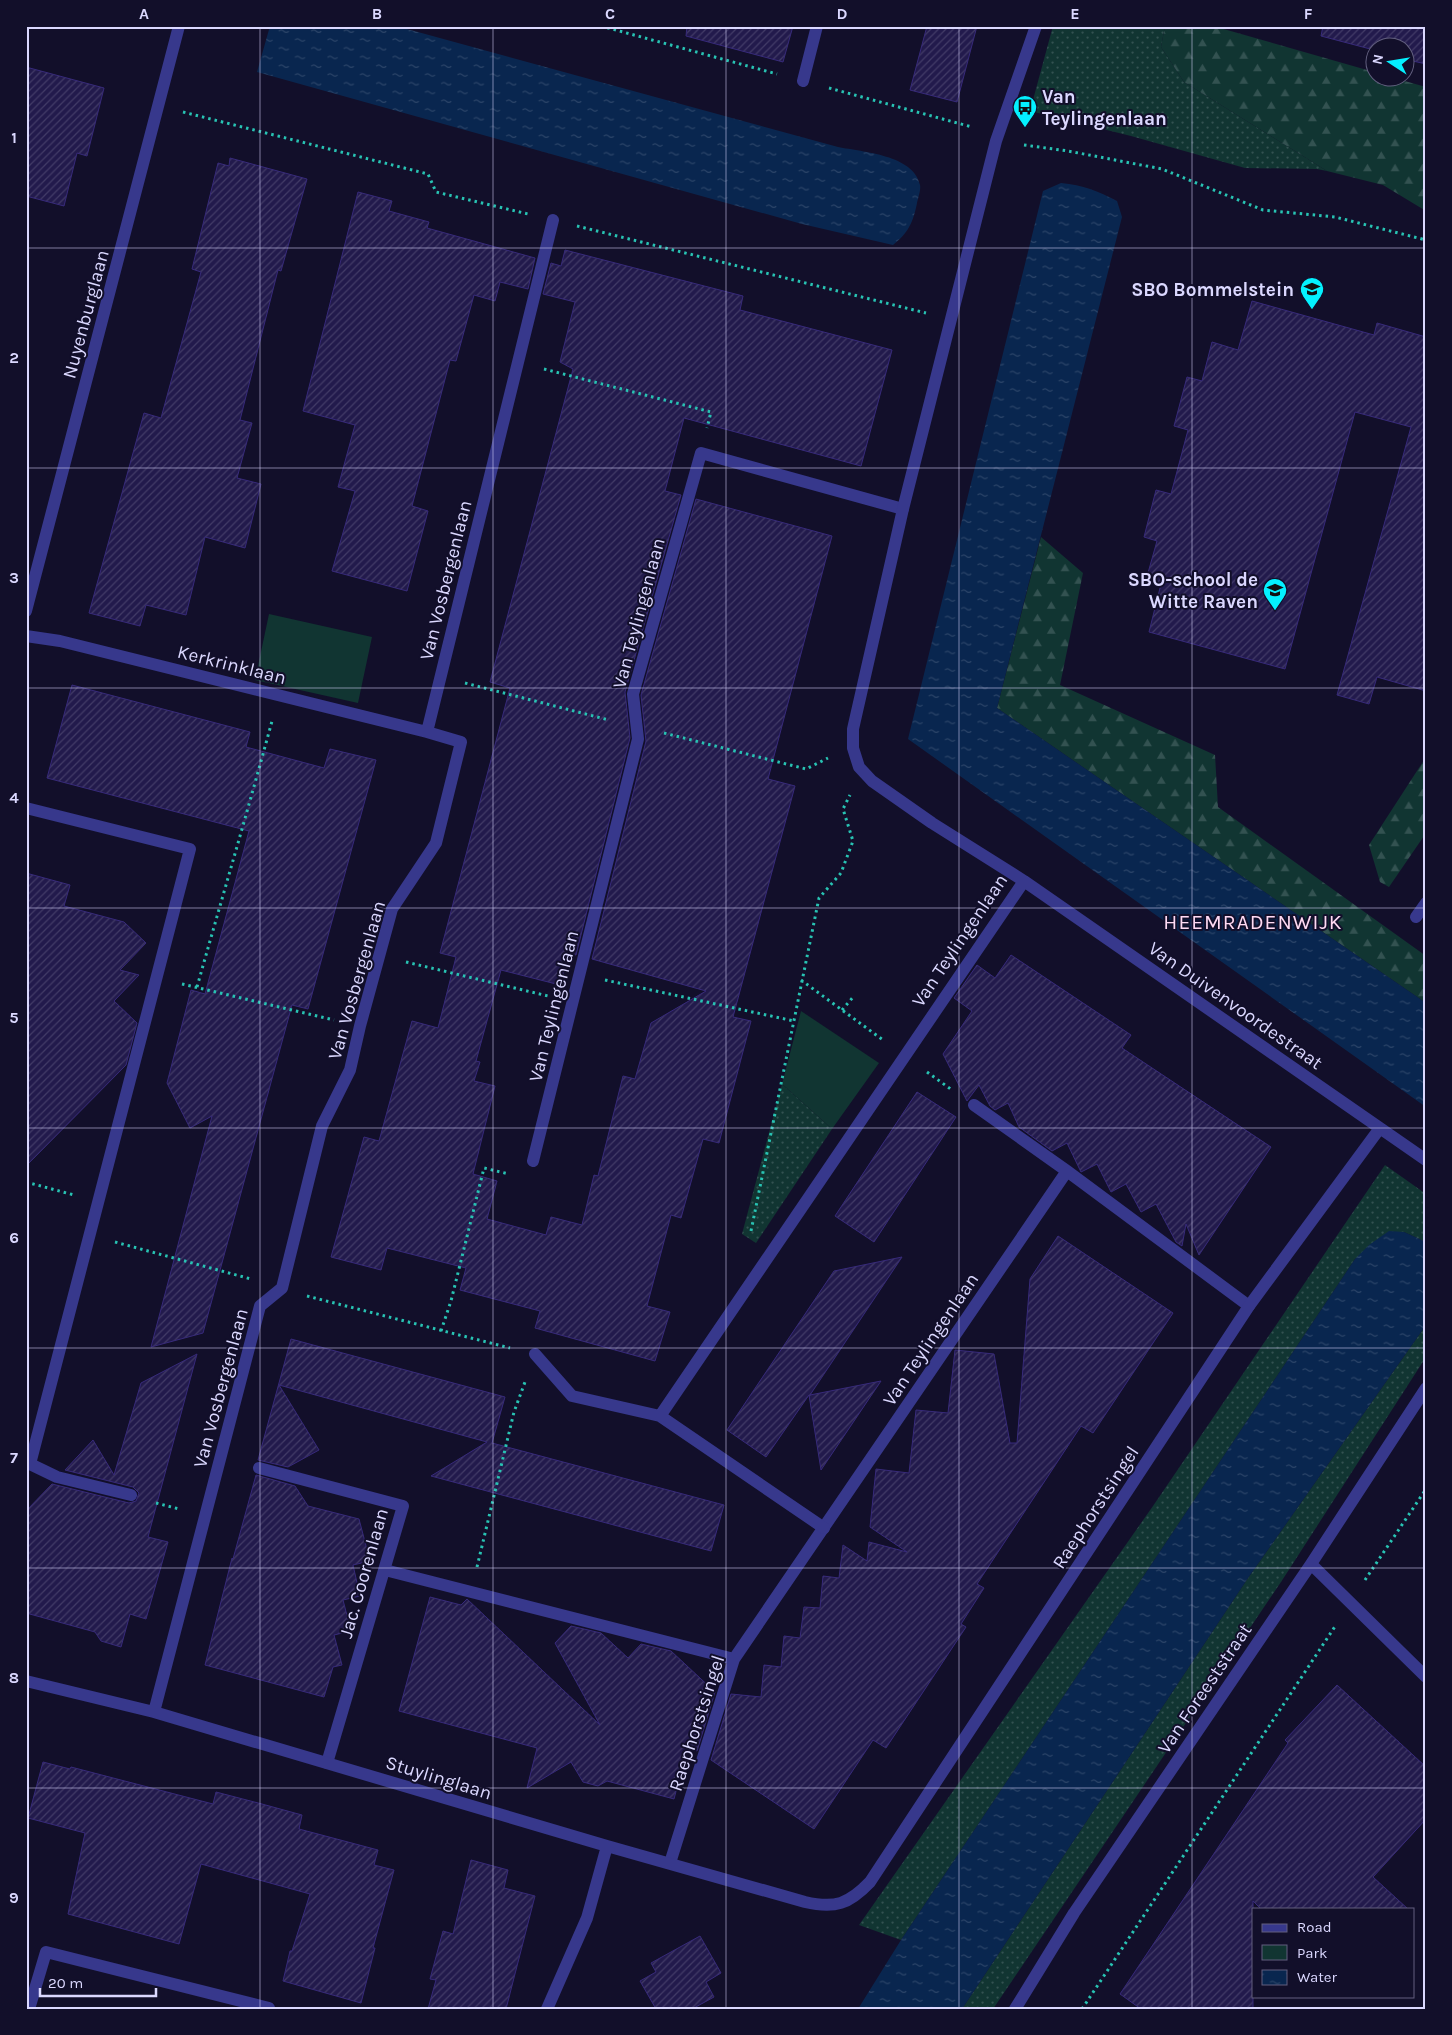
<svg xmlns="http://www.w3.org/2000/svg" width="1452" height="2035" font-family="Karla,sans-serif">
<style>
.grass{fill:url(#grass-dots)}
.forest{fill:url(#forest-firs)}
.park{fill:#113532}
.water{fill:url(#water-ripples)}
.building{fill:url(#building-hatch);stroke:#372a7a}
.lines{fill:none;stroke-linecap:round;stroke-linejoin:round}
.path{stroke:#28c3b3;stroke-width:3;stroke-dasharray:2.5 4;stroke-linecap:butt}
.lane{stroke:#37388c;stroke-width:12}
.street{stroke:#37388c;stroke-width:12}
.grid{fill:none;stroke:#dbd8ff;stroke-width:1;stroke-opacity:0.55}
.labels{text-anchor:middle;stroke-width:4;stroke-linejoin:round;paint-order:stroke}
.poi-label{font-size:19px;font-weight:bold;fill:#dbd8ff;stroke:#120f2a;text-anchor:end}
.street-label{font-size:19px;fill:#dbd8ff;stroke:#120f2a}
.quarter-label{font-size:21px;letter-spacing:1px;fill:#ffdaf3;stroke:#120f2a}
.neatline{fill:none;stroke:#dbd8ff;stroke-width:2}
.grid-label{font-size:16px;text-anchor:middle;font-weight:bold;fill:#dbd8ff}
</style>
<defs>
<pattern id="grass-dots" width="8" height="8" patternUnits="userSpaceOnUse" patternTransform="scale(1.25)"><rect width="8" height="8" fill="#113532"/><path d="M2 2h.1M6 6h.1" fill="none" stroke="#335251" stroke-width="1.8" stroke-linecap="round"/></pattern>
<pattern id="forest-firs" width="22" height="20" patternUnits="userSpaceOnUse" patternTransform="scale(1.25)"><rect width="22" height="20" fill="#113532"/><path d="M5 1l3.5 6h-7zM16 11l3.5 6h-7z" fill="#335251"/></pattern>
<pattern id="water-ripples" width="26" height="14" patternUnits="userSpaceOnUse" patternTransform="scale(1.25)"><rect width="26" height="14" fill="#09264f"/><path d="M2 4q2-2 4 0t4 0M15 11q2-2 4 0t4 0" fill="none" stroke="#2c4569"/></pattern>
<pattern id="building-hatch" width="6" height="6" patternUnits="userSpaceOnUse" patternTransform="scale(1.25)"><rect width="6" height="6" fill="#221a4c"/><path d="M-1 1l2-2M0 6l6-6M5 7l2-2" fill="none" stroke="#423b67"/></pattern>
</defs>
<rect width="100%" height="100%" fill="#120f2a"/>
<path class="grass" d="M1053 26H1165L1161 47 1184 82 1327 171 1317 169 1245 168 1131 136 1030 111Z
M782 1084 832 1129 756 1243 742 1234Z
M1385 1165 1426 1194V1242L1404 1232 1355 1259 901 1940 859 1925 1153 1506Z
M1426 1325V1357L1281 1582 993 2009H962L1248 1578Z"/>
<path class="forest" d="M1165 26H1213L1374 72V78H1394L1426 87V211L1383 185 1327 171 1184 82 1161 47Z
M1041 537 1083 573 1060 685 1215 755 1218 807 1426 956V1003L997 708Z
M1426 757V833L1389 887 1380 882 1369 845Z"/>
<path class="park" d="M269 614 372 637 358 703 255 680Z
M801 1011 879 1063 832 1129 782 1084Z"/>
<path class="water" d="M270 26H396L838 147C863 152 914 155 920 185 921 190 918 198 917 203 913 223 908 233 893 245L802 224 257 72Z
M1061 183C1083 185 1098 191 1117 201L1122 217 997 708 1426 1003V1107L908 739 1043 191Z
M1389 1231 1404 1232 1426 1242V1325L1248 1578 962 2009H858L901 1940 1355 1259 1369 1245Z"/>
<path class="building" d="M687 26H793L783 62 686 36Z
M927 26H977L957 102 910 90Z
M1323 26H1426V64L1404 59V48H1374V50L1321 36Z
M26 67 104 88 87 156 77 153 64 206 26 196Z
M230 158 307 179 281 271 278 270 240 420 252 423 237 478 261 484 245 548 205 537 186 615 146 605 140 626 89 613 144 413 161 418 201 272 192 269 218 163 229 166Z
M358 192 392 201 389 211 429 222 427 228 535 258 528 289 500 282 495 301 474 295 456 361 450 360 412 506 428 511 407 591 332 571 355 491 338 487 355 425 303 411Z
M565 250 743 296 740 310 892 350 861 466 684 418 665 491 681 495 625 692 630 738 576 955 569 953 560 985 501 970 476 1061 480 1062 474 1081 495 1086 473 1174 497 1181 487 1219 546 1235 551 1217 582 1225 594 1175 598 1176 623 1076 635 1079 651 1023 706 991 592 959 646 741 641 695 696 499 832 536 768 779 795 786 733 1017 751 1021 719 1143 703 1139 681 1218 671 1215 647 1306 670 1312 655 1361 535 1328 540 1311 460 1290 466 1268 387 1248 381 1270 331 1257 364 1137 379 1141 412 1021 438 1028 456 957 440 953 510 688 490 682 573 369 560 362 575 302 543 294 551 263 561 266Z
M1252 301 1374 335 1377 323 1426 337V691L1377 677 1369 704 1337 695 1411 427 1355 412 1285 669 1149 632 1161 584 1146 580 1157 541 1144 537 1156 490 1171 494 1188 430 1174 426 1187 377 1202 381 1212 342 1238 350Z
M72 685 250 732 246 747 324 768 330 749 376 760 308 1009 292 1005 203 1333 151 1347 212 1116 190 1128 167 1083 191 990 205 994 249 831 47 778Z
M26 873 70 885 64 906 124 922 146 943 120 970 139 975 114 1001 137 1023 126 1065 26 1166Z
M1011 955 1131 1035 1122 1048 1271 1147 1199 1255 1186 1224 1182 1246 1176 1242 1156 1204 1141 1212 1126 1184 1111 1192 1097 1164 1081 1172 1067 1143 1052 1151 1019 1127 1008 1103 995 1110 990 1106 979 1085 967 1101 943 1054 972 1011 954 998 977 965 995 978Z
M917 1092 956 1117 874 1242 835 1216Z
M1058 1236 1173 1313 1093 1433 1081 1426 977 1584 984 1588 961 1624 966 1627 886 1748 873 1740 814 1829 711 1760 731 1694 761 1697 764 1665 781 1667 784 1636 800 1638 804 1607 820 1608 823 1576 839 1578 843 1545 867 1561 869 1542 907 1552 870 1527 876 1469 909 1473 916 1410 948 1413 955 1350 994 1354 1010 1443H1017L1030 1279Z
M902 1257 810 1395 881 1381 821 1470 809 1395 766 1457 727 1430 834 1271Z
M291 1339 505 1397 492 1443 724 1505 711 1551 431 1476 487 1442 279 1385 319 1450 288 1467 258 1460Z
M197 1354 148 1537 168 1542 146 1619 130 1614 121 1647 101 1641 95 1632 26 1613V1511L52 1484 129 1503 136 1501 139 1493 133 1487 65 1470 93 1440 114 1475 141 1383Z
M256 1475 295 1486 308 1506 359 1519 370 1561 353 1565 360 1596 343 1600 351 1631 334 1635 342 1665 333 1667 324 1697 205 1665 232 1558 233 1559Z
M430 1597 461 1605 467 1599 600 1725 555 1643 571 1626 601 1633 628 1658 641 1644 671 1651 715 1692 697 1751 688 1746 674 1799 607 1781 598 1786 583 1782 571 1762 527 1788 537 1748 399 1711Z
M1337 1685 1426 1767V1819L1373 1877 1408 1909H1261L1253 1901V2009H1141L1120 1994 1288 1743 1285 1740Z
M43 1762 70 1769 71 1767 213 1804 216 1792 262 1804 302 1815 299 1829 378 1850 374 1865 394 1870 373 1948H375L361 2003 283 1981 290 1951H292L310 1894 201 1864 179 1944 68 1914 85 1833 28 1818Z
M471 1860 508 1870 504 1888 535 1896 506 2009H428L436 1980 430 1979 443 1931 453 1934Z
M700 1936 721 1973 706 1982 714 1997 692 2009H656L640 1981 656 1972 651 1963Z"/>
<g class="lines">
<path class="path" d="M601 26 777 74
M829 88 972 127
M183 112 428 174 436 192 528 214
M1024 145 1068 151 1162 169 1263 210 1335 217 1426 240
M577 226 926 313
M544 369 711 412 707 428
M465 683 609 720
M664 733 806 769 828 758
M406 962 548 996
M605 980 794 1021
M801 980 883 1040
M182 984 334 1020
M197 987C222 898 248 810 272 721
M842 1010 854 996
M927 1072 952 1090
M26 1182 74 1195
M751 1231 819 898 841 873 853 841 843 809 850 795
M115 1242 251 1279
M307 1296 510 1348
M441 1331 451 1301 484 1168 509 1174
M156 1503 179 1509
M477 1567 514 1412 525 1382
M1365 1580 1426 1489
M1082 2009 1336 1625"/>
<path class="lane" d="M803 81 817 26
M26 808 190 849C138 1054 82 1259 30 1464L26 1463
M974 1105 1067 1171 1249 1306
M533 1161 638 739 633 694 701 453 903 509
M30 1464 57 1477 131 1495
M259 1468 403 1506 327 1763
M385 1570 734 1659
M670 1863 734 1659 1067 1171
M29 2009 46 1952 269 2008"/>
<path class="street" d="M1036 26 996 141 903 509 853 729V748L859 767 872 781 932 823 1024 881 1426 1160
M26 611 179 26
M26 636 60 641 427 732
M1416 917 1426 903
M535 1354 572 1396 660 1416 824 1528
M660 1416 1024 881
M1311 1564 1426 1677
M26 1681 154 1712 607 1846 805 1902C835 1909 849 1904 870 1882L1249 1306 1380 1128
M154 1712 260 1306 282 1288 322 1126 350 1070 360 1026 392 909 436 843 461 742 427 732 553 220
M547 2009 587 1918 607 1846
M1015 2009 1074 1913 1311 1564 1426 1388"/>
</g>
<path class="grid" d="M260 26V2009M493 26V2009M726 26V2009M959 26V2009M1192 26V2009M26 248H1426M26 468H1426M26 688H1426M26 908H1426M26 1128H1426M26 1348H1426M26 1568H1426M26 1788H1426"/>
<defs>
<g id="bus-pin" transform="scale(1.25)"><path d="M0 17L-7.5 6A9.5 9.5 0 1 1 7.5 6Z" fill="#04f1ff" stroke="#120f2a"/><path d="M-5-6H5V4H4V6H2V4H-2V6H-4V4H-5ZM-3.5-4V0h7V-4ZM-3.5 1.2v1.5H-2V1.2ZM2 1.2v1.5H3.5V1.2Z" fill="#111"/></g>
<g id="school-pin" transform="scale(1.25)"><path d="M0 17L-7.5 6A9.5 9.5 0 1 1 7.5 6Z" fill="#04f1ff" stroke="#120f2a"/><path d="M0-5L7-2L0 1L-7-2ZM-4 1L0 2.5L4 1V4Q0 6-4 4Z" fill="#111"/></g>
</defs>
<g fill-rule="evenodd">
<use href="#bus-pin" x="1025" y="107"/>
<use href="#school-pin" x="1312" y="289"/>
<use href="#school-pin" x="1275" y="590"/>
</g>
<g class="labels">
<g class="poi-label">
<text x="1042" y="103" text-anchor="start">Van<tspan x="1042" dy="22">Teylingenlaan</tspan></text>
<text x="1294" y="296">SBO Bommelstein</text>
<text x="1258" y="586">SBO-school de<tspan x="1258" dy="22">Witte Raven</tspan></text>
</g>
<g class="street-label">
<text transform="translate(85 314) rotate(-75)" y="7">Nuyenburglaan</text>
<text transform="translate(445 580) rotate(-76)" y="7">Van Vosbergenlaan</text>
<text transform="translate(638 613) rotate(-75)" y="7">Van Teylingenlaan</text>
<text transform="translate(232 664) rotate(14)" y="7">Kerkrinklaan</text>
<text transform="translate(959 940) rotate(-56)" y="7">Van Teylingenlaan</text>
<text transform="translate(356 980) rotate(-74)" y="7">Van Vosbergenlaan</text>
<text transform="translate(1236 1005) rotate(35)" y="7">Van Duivenvoordestraat</text>
<text transform="translate(553 1006) rotate(-76)" y="7">Van Teylingenlaan</text>
<text transform="translate(930 1339) rotate(-56)" y="7">Van Teylingenlaan</text>
<text transform="translate(220 1388) rotate(-75)" y="7">Van Vosbergenlaan</text>
<text transform="translate(1095 1507) rotate(-57)" y="7">Raephorstsingel</text>
<text transform="translate(363 1573) rotate(-74)" y="7">Jac. Coorenlaan</text>
<text transform="translate(1204 1688) rotate(-56)" y="7">Van Foreeststraat</text>
<text transform="translate(696 1723) rotate(-72)" y="7">Raephorstsingel</text>
<text transform="translate(439 1777) rotate(17)" y="7">Stuylinglaan</text>
</g>
<g class="quarter-label">
<text x="1253" y="929">HEEMRADENWIJK</text>
</g>
</g>
<rect width="1452" height="2035" fill="none" stroke="#120f2a" stroke-width="55"/>
<rect x="1252" y="1908" width="162" height="90" fill="#120f2a" stroke="#625f7f"/>
<rect x="1262" y="1924" width="25" height="8" fill="#37388c" stroke="#625f7f"/>
<text x="1297" y="1932" font-size="15" fill="#dbd8ff">Road</text>
<rect x="1262" y="1945" width="25" height="15" fill="#113532" stroke="#625f7f"/>
<text x="1297" y="1958" font-size="15" fill="#dbd8ff">Park</text>
<rect x="1262" y="1970" width="25" height="15" fill="url(#water-ripples)" stroke="#625f7f"/>
<text x="1297" y="1982" font-size="15" fill="#dbd8ff">Water</text>
<g transform="translate(1390 62) rotate(282)"><circle r="24" fill="#120f2a" stroke="#625f7f"/>
<path d="M0-4L9 19L0 12L-9 19Z" fill="#04f1ff"/>
<text y="-8" font-size="14" font-weight="bold" text-anchor="middle" fill="#dbd8ff">N</text>
</g>
<path d="M40 1988v8h116v-8" fill="none" stroke="#dbd8ff" stroke-width="2.5"/>
<text x="48" y="1988" font-size="15" fill="#dbd8ff" stroke="#120f2a" stroke-width="4" paint-order="stroke">20 m</text>
<rect x="28" y="28" width="1396" height="1980" class="neatline"/>
<g class="grid-label">
<text x="144" y="19">A</text>
<text x="377" y="19">B</text>
<text x="610" y="19">C</text>
<text x="842" y="19">D</text>
<text x="1075" y="19">E</text>
<text x="1308" y="19">F</text>
<text x="14" y="143">1</text>
<text x="14" y="363">2</text>
<text x="14" y="583">3</text>
<text x="14" y="803">4</text>
<text x="14" y="1023">5</text>
<text x="14" y="1243">6</text>
<text x="14" y="1463">7</text>
<text x="14" y="1683">8</text>
<text x="14" y="1903">9</text>
</g>
</svg>
